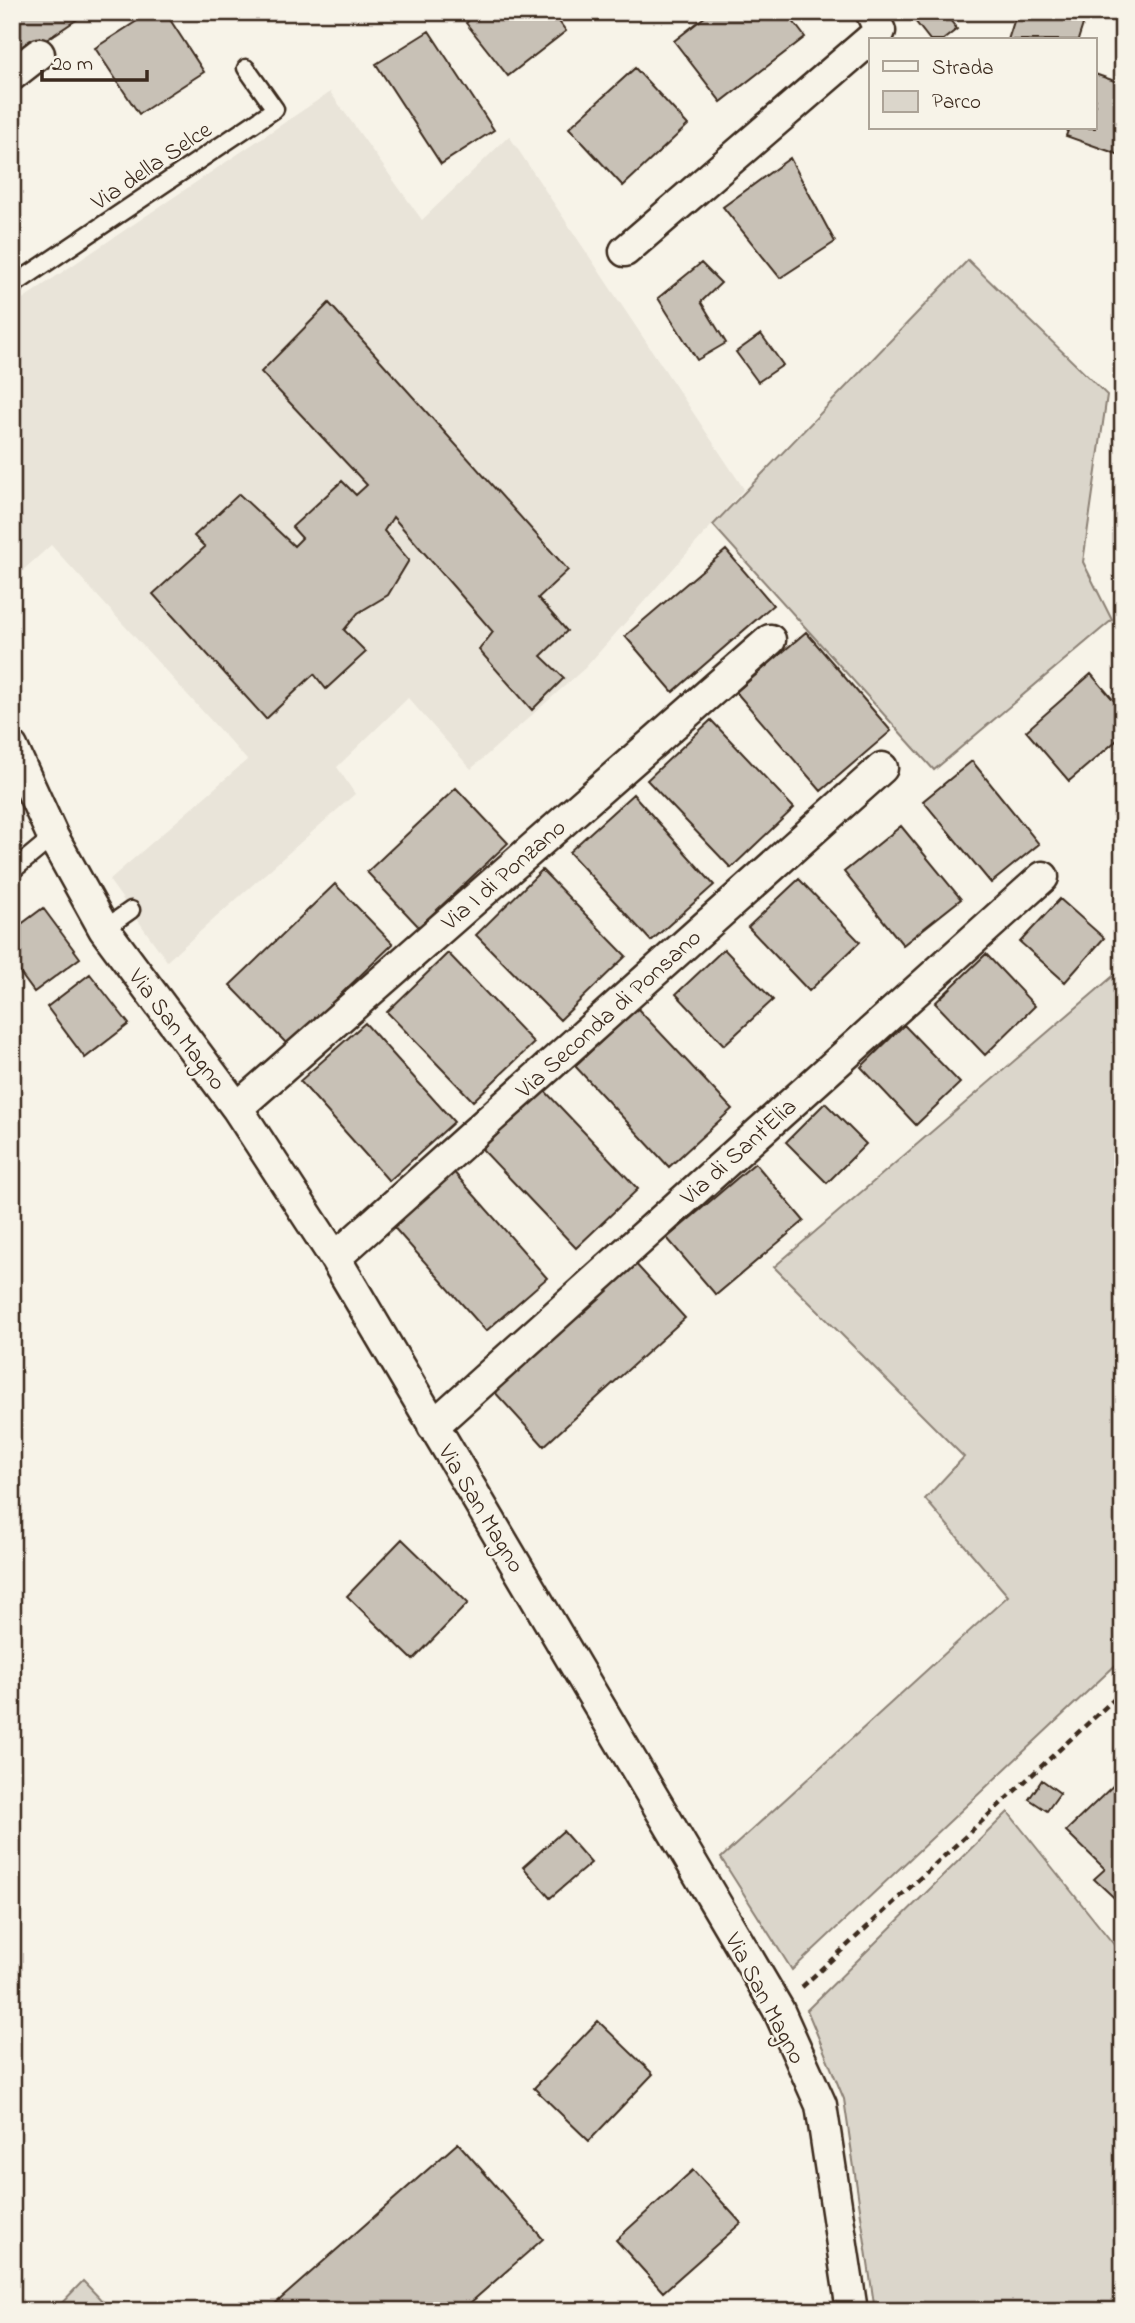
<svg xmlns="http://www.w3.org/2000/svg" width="1135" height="2323" font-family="'Indie Flower',sans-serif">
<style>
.built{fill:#e9e4d9}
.green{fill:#dbd6cb;stroke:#8b8074;stroke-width:2}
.building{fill:#c8c1b6;stroke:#3b2a1e;stroke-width:2}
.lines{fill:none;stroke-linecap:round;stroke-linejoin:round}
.lane-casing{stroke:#3b2a1e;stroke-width:21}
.street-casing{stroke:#3b2a1e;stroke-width:35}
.path{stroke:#3b2a1e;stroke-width:4.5;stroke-dasharray:7 5;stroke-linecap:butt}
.lane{stroke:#f7f3e8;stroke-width:16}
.street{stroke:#f7f3e8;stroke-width:30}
.labels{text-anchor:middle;stroke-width:5;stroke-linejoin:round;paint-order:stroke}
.street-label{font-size:24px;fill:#3b2a1e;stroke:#f7f3e8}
</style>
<rect width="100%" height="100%" fill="#f7f3e8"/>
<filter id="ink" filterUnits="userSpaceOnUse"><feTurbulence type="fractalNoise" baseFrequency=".0143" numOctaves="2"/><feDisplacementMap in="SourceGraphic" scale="14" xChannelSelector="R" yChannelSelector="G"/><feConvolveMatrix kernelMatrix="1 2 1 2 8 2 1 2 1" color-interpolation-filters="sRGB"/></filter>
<g filter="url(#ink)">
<path class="built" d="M330 92 422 220 509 136 744 489 585 668 471 769 408 698 337 767 355 794 167 961 109 880 247 760 51 545 12 580V306Z"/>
<path class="green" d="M968 260 1107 395 1083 562 1112 620 934 770 713 525Z
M1123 970V1658L792 1970 721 1858 1008 1596 925 1499 964 1457 774 1267 1112 977Z
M1008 1812 1123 1956V2311H875L844 2099 807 2010Z
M83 2281 112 2311H54Z"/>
<path class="building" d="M12 12H88L12 63Z
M151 12H165L204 72 139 114 95 48Z
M479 12H552L566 31 508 76 466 23Z
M711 12H786L805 37 721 102 674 41Z
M908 12H944L957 29 943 40H930Z
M1017 12H1087L1078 40H1008Z
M429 31 494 130 441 164 376 64Z
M635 68 688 125 623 186 569 128Z
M1095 74 1123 84V156L1066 136 1069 128H1095Z
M790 158 835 242 780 278 723 207Z
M701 263 721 283 701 302 726 343 697 360 658 298Z
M329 303 568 570 538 598 567 631 541 656 564 678 532 710 479 650 493 632 393 517 384 531 409 560 388 595 358 613 344 630 366 652 326 689 314 674 266 719 153 594 205 547 194 536 239 494 294 546 302 538 292 527 342 481 356 495 367 485 261 372Z
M761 334 783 365 758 382 736 352Z
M726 550 773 605 673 692 625 636Z
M806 632 891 731 821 791 736 692Z
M1091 674 1123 711V735L1069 781 1026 731Z
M711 720 794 808 731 868 647 780Z
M972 761 1039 844 991 883 923 801Z
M456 788 508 843 419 927 367 872Z
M633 794 714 885 651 941 569 852Z
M901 826 961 899 903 945 844 872Z
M542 870 626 956 560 1020 476 935Z
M799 879 860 942 809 991 748 927Z
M335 884 393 944 288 1045 230 985Z
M1060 899 1104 938 1065 982 1020 942Z
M43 908 80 958 34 992 12 962V931Z
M724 949 773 1000 724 1045 676 994Z
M448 953 534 1043 473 1101 387 1012Z
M986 954 1035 1006 985 1055 935 1003Z
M90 974 129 1024 85 1058 47 1007Z
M637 1008 732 1109 669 1167 575 1066Z
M365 1023 454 1122 389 1181 300 1081Z
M904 1025 960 1083 916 1125 861 1067Z
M544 1090 638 1189 576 1248 482 1149Z
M825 1103 866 1144 827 1183 786 1142Z
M755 1163 804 1221 716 1295 667 1238Z
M452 1170 547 1278 486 1331 391 1224Z
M633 1261 685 1318 544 1446 492 1389Z
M402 1539 468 1603 413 1660 347 1596Z
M1123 1776V1906L1094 1879 1105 1869 1066 1831Z
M1042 1780 1060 1793 1047 1811 1029 1799Z
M563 1831 591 1863 550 1898 523 1867Z
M598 2021 653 2074 589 2141 534 2088Z
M458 2143 543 2239 461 2311H267Z
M693 2170 741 2223 663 2292 616 2240Z"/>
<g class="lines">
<g class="lane-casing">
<path id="lane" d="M12 286 275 109 246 68
M12 871 53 837
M104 929 131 910"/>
</g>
<g class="street-casing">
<path id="street" d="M12 75 39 54
M625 251 880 31 871 12
M12 747 53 837 104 929 237 1108 335 1258 778 2009 821 2105 852 2311
M237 1108 770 640
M335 1258 882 768
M433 1426 1043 877"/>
</g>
<path class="path" d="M802 1987 1123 1691"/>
<use href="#lane" class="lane"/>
<use href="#street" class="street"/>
</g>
</g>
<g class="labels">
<g class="street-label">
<text transform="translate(151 165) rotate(-34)" y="8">Via della Selce</text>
<text transform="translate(503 874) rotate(-41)" y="8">Via I di Ponzano</text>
<text transform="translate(608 1013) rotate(-42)" y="8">Via Seconda di Ponsano</text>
<text transform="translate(178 1029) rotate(53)" y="8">Via San Magno</text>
<text transform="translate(738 1151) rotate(-42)" y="8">Via di Sant'Elia</text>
<text transform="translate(482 1508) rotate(59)" y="8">Via San Magno</text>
<text transform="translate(766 1998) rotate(62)" y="8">Via San Magno</text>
</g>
</g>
<rect width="1135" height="2323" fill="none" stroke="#f7f3e8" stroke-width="42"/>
<rect x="21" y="21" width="1093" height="2281" fill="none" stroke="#3b2a1e" stroke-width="2.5" filter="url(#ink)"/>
<rect x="869" y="38" width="228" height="91" fill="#f7f3e8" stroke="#aca397" stroke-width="2"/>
<rect x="883" y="61" width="35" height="10" fill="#f7f3e8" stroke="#aca397" stroke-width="2"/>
<text x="932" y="74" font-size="21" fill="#3b2a1e">Strada</text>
<rect x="883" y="91" width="35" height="21" fill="#dbd6cb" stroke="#aca397" stroke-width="2"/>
<text x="932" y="108" font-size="21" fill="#3b2a1e">Parco</text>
<path d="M42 70v10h105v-10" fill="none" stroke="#3b2a1e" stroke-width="3.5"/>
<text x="52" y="70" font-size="21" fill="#3b2a1e" stroke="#f7f3e8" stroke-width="5" paint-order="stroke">20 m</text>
</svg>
